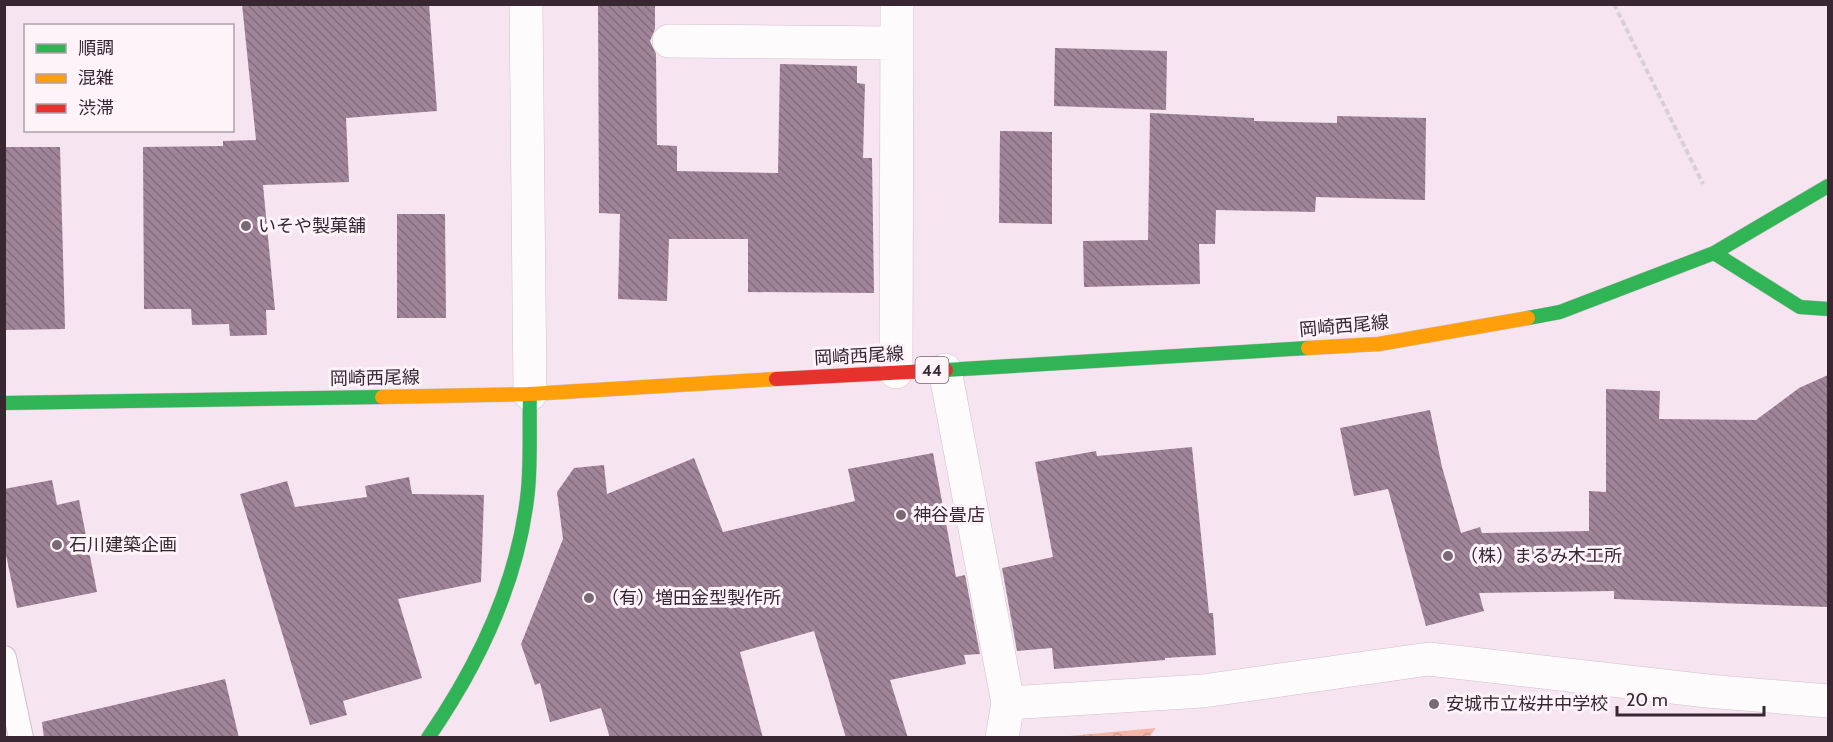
<svg xmlns="http://www.w3.org/2000/svg" width="1833" height="742" font-family="Cabin,'Noto Sans JP',sans-serif">
<style>
.forest{fill:url(#forest-crowns)}
.building{fill:url(#building-back-hatch)}
.lines{fill:none;stroke-linecap:round;stroke-linejoin:round}
.lane-casing{stroke:#d0bfca;stroke-width:26}
.street-casing{stroke:#d0bfca;stroke-width:34}
.fast-casing{stroke:#d0bfca;stroke-width:15}
.slow-casing{stroke:#d0bfca;stroke-width:15}
.jam-casing{stroke:#d0bfca;stroke-width:15}
.path{stroke:#d7d1d5;stroke-width:4;stroke-dasharray:6 3;stroke-linecap:butt}
.lane{stroke:#fefbfd;stroke-width:24}
.street{stroke:#fefbfd;stroke-width:33}
.fast{stroke:#30b455;stroke-width:14}
.slow{stroke:#ff9f0a;stroke-width:14}
.jam{stroke:#e5322d;stroke-width:14}
.poi-dot{fill:#7a6974;stroke:#fdf3f9;stroke-width:2}
.labels{text-anchor:middle;stroke-width:6;stroke-linejoin:round;paint-order:stroke}
.shield{fill:#fdf3f9;stroke:#73646d;stroke-width:1.5}
.shield-label{font-size:16px;font-weight:bold;fill:#382631}
.poi-label{font-size:18px;fill:#382631;stroke:#fdf3f9;text-anchor:start}
.street-label{font-size:18px;fill:#382631;stroke:#fdf3f9}
</style>
<defs>
<pattern id="forest-crowns" width="20" height="18" patternUnits="userSpaceOnUse" patternTransform="scale(1.5)"><rect width="20" height="18" fill="#f4b7a7"/><path d="M2 6a3 3 0 1 1 6 0M12 15a3 3 0 1 1 6 0" fill="none" stroke="#d29d90"/></pattern>
<pattern id="building-back-hatch" width="6" height="6" patternUnits="userSpaceOnUse" patternTransform="scale(1.5)"><rect width="6" height="6" fill="#a08498"/><path d="M-1 5l2 2M0 0l6 6M5-1l2 2" fill="none" stroke="#836c7d"/></pattern>
</defs>
<rect width="100%" height="100%" fill="#f6e5f0"/>
<path class="forest" d="M1156 728 1149 737H1057H1058Z"/>
<path class="building" d="M242 4H429L437 111 346 118 349 182 263 185 275 310H266L267 335 230 336 229 324 192 325 191 309H144L143 147 223 146V141L256 140Z
M598 4H655V29L650 41 656 54 657 145 677 146V171L778 173 780 64 857 66V83L865 84 863 158H872L874 293 748 292V239H669L667 301 618 299 620 214 599 213Z
M1055 48 1167 51 1166 110 1054 106Z
M1150 113 1254 118V121L1337 123V116L1426 118 1425 200 1316 197 1315 212 1216 210 1215 244H1199L1200 284 1084 287 1083 241 1148 240Z
M1000 131 1052 132V224L999 223Z
M4 147H60L65 329 4 330Z
M397 214H445L446 318H397Z
M1828 375V607L1614 599V591L1479 593 1484 611 1426 626 1388 489 1354 496 1340 428 1430 410 1442 467 1461 533 1480 527 1482 533 1589 531V491L1606 492V389L1660 391 1659 419 1756 420 1799 388Z
M1192 447 1209 613H1213L1216 655 1165 658V660L1054 669 1052 648 1017 651 1002 568 1053 557 1035 462 1096 451 1097 456Z
M933 453 956 577 965 575 980 654 964 655 966 664 890 680 908 738H846L814 631 740 652 763 738H610L601 708 550 722 540 683 535 685 521 644 563 539 557 492 574 468 604 465 607 494 694 458 723 532 855 501 848 469Z
M409 477 412 494 484 495 481 582 398 599 422 678 343 701 347 715 310 725 240 494 287 481 295 507 367 497 365 486Z
M52 480 57 505 79 500 97 592 17 608 4 545V489Z
M225 679 239 738H44L42 722Z"/>
<g class="lines">
<g class="lane-casing">
<path id="lane" d="M4 658 21 738"/>
</g>
<g class="street-casing">
<path id="street" d="M526 4 530 394
M669 41 896 43
M945 370 1008 703
M896 372 897 4
M1002 738 1008 703 1203 691 1429 659 1707 691 1828 701"/>
</g>
<g class="fast-casing">
<path id="fast" d="M1714 253 1800 307 1828 309
M1528 318 1560 312 1714 253 1828 186
M946 370 1308 348
M4 403 382 397
M428 738C479 664 519 581 528 490 531 458 529 426 530 394"/>
</g>
<g class="slow-casing">
<path id="slow" d="M1308 348 1379 344 1528 318
M382 397 530 394 776 379"/>
</g>
<g class="jam-casing">
<path id="jam" d="M776 379 946 370"/>
</g>
<path class="path" d="M1614 4 1703 184"/>
<use href="#lane" class="lane"/>
<use href="#street" class="street"/>
<use href="#fast" class="fast"/>
<use href="#slow" class="slow"/>
<use href="#jam" class="jam"/>
</g>
<g class="poi-dot">
<circle cx="246" cy="226" r="6"/>
<circle cx="901" cy="515" r="6"/>
<circle cx="57" cy="545" r="6"/>
<circle cx="1448" cy="556" r="6"/>
<circle cx="589" cy="598" r="6"/>
<circle cx="1434" cy="704" r="6"/>
</g>
<g class="labels">
<rect class="shield" x="915.5" y="357" width="33" height="26" rx="4.5"/>
<g class="shield-label">
<text x="932" y="376">44</text>
</g>
<g class="poi-label">
<text x="258" y="232">いそや製菓舗</text>
<text x="913" y="521">神谷畳店</text>
<text x="69" y="551">石川建築企画</text>
<text x="1460" y="562">（株）まるみ木工所</text>
<text x="601" y="604">（有）増田金型製作所</text>
<text x="1446" y="710">安城市立桜井中学校</text>
</g>
<g class="street-label">
<text transform="translate(1344 326) rotate(-5)" y="6">岡崎西尾線</text>
<text transform="translate(859 356) rotate(-3)" y="6">岡崎西尾線</text>
<text transform="translate(375 378) rotate(-1)" y="6">岡崎西尾線</text>
</g>
</g>
<rect width="1833" height="742" fill="none" stroke="#382631" stroke-width="12"/>
<rect x="24" y="24" width="210" height="108" fill="#fdf3f9" stroke="#aea1a9" stroke-width="1.5"/>
<rect x="36" y="44" width="30" height="9" fill="#30b455" stroke="#aea1a9" stroke-width="1.5"/>
<text x="78" y="54" font-size="18" fill="#382631">順調</text>
<rect x="36" y="74" width="30" height="9" fill="#ff9f0a" stroke="#aea1a9" stroke-width="1.5"/>
<text x="78" y="84" font-size="18" fill="#382631">混雑</text>
<rect x="36" y="104" width="30" height="9" fill="#e5322d" stroke="#aea1a9" stroke-width="1.5"/>
<text x="78" y="114" font-size="18" fill="#382631">渋滞</text>
<path d="M1617 706v9h147v-9" fill="none" stroke="#382631" stroke-width="3"/>
<text x="1626" y="706" font-size="18" fill="#382631" stroke="#fdf3f9" stroke-width="4.5" paint-order="stroke">20 m</text>
</svg>
